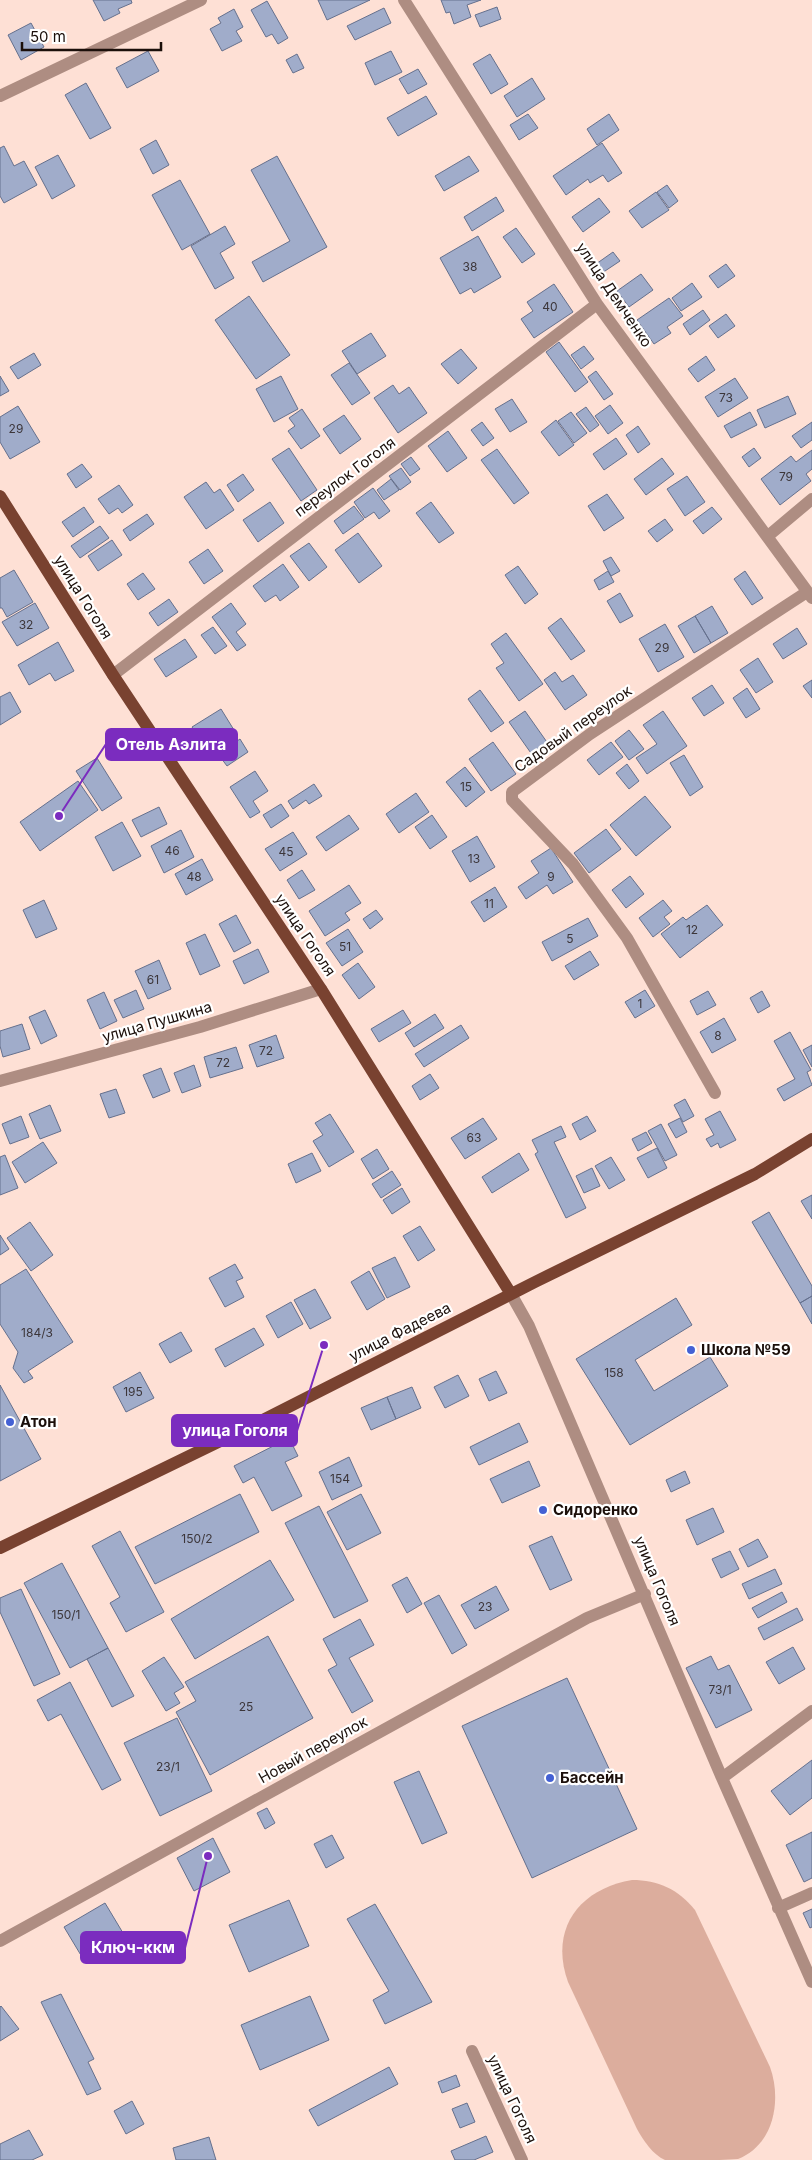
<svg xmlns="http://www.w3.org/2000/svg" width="812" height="2160" font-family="Inter,sans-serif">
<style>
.green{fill:#dcad9d}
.building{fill:#a0acca;stroke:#65708d}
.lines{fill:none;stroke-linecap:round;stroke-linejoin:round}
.minor{stroke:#ae8d82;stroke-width:12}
.major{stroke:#794230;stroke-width:12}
.poi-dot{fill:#4461d4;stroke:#fff;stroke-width:2}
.labels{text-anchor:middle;stroke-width:4.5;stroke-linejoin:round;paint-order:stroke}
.number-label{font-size:12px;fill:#3c363a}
.street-label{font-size:15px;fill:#1b0f0a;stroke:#fff}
.poi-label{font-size:15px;font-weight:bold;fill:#1b0f0a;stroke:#fff;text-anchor:start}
.leader{fill:none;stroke:#7b2cbf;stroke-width:2}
.callout-dot{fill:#7b2cbf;stroke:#fff;stroke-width:2}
.callout{fill:#7b2cbf;stroke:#7b2cbf;stroke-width:2}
.callout-label{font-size:16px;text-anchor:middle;font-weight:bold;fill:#fff}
</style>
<rect width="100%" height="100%" fill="#fee0d5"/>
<path class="green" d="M632 1880C658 1880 678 1889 695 1910L770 2067C782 2100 774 2145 738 2159 728 2160 711 2160 700 2160 690 2160 675 2160 665 2160 653 2155 643 2140 637 2129L568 1982C549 1929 579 1889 632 1880Z"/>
<path class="building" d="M93 0H131L132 3 118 9 120 13 104 21Z
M318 0H370L327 20Z
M441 0H481L467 5 471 17 454 24 450 12 446 13Z
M267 1 288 38 278 44 272 34 266 37 251 10Z
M497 7 501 19 480 27 475 15Z
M384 8 391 23 355 40 347 26Z
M234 9 243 27 236 31 242 41 222 51 210 29 221 23 218 18Z
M31 23 44 47 21 60 8 35Z
M148 51 159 71 127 88 116 68Z
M391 51 402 72 375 85 365 63Z
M297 54 304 68 293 73 286 60Z
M490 54 508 84 491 94 473 64Z
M418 69 427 84 408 94 399 79Z
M532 78 545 99 517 117 504 96Z
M86 83 111 128 90 139 65 95Z
M426 96 437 114 398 136 387 118Z
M528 114 538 128 519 140 510 125Z
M609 114 619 130 597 145 587 129Z
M156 140 169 165 153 174 140 149Z
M602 143 622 173 608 182 603 175 590 183 588 179 566 195 553 176Z
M4 146 14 166 24 161 37 185 4 203 0 196V148Z
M58 155 75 186 52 199 35 167Z
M277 156 327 247 263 282 252 262 290 241 251 170Z
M469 156 479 171 444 191 435 176Z
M180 180 210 234 182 250 152 195Z
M667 185 678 201 669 208 657 192Z
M656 192 669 210 642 228 629 211Z
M496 197 504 211 472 231 464 217Z
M599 198 610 212 583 232 572 217Z
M225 226 235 244 220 253 234 278 215 289 191 246Z
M516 228 535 254 522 263 503 237Z
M478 236 501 277 474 293 471 288 460 294 440 258Z
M613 252 620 261 602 273 596 264Z
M726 264 735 276 718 288 709 276Z
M641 274 653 290 629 307 617 291Z
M692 283 702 297 681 311 672 298Z
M554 284 573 312 534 338 521 319 533 311 527 302Z
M249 296 290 355 256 379 215 320Z
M669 298 683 316 667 327 671 333 654 344 637 320Z
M703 310 710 320 690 335 683 324Z
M726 314 735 326 718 338 709 326Z
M371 333 386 356 357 374 342 351Z
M559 342 588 382 575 392 546 352Z
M584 346 594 359 581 369 571 355Z
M461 349 477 368 458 384 441 364Z
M34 353 41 365 18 379 10 367Z
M706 356 715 370 698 382 688 369Z
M349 363 370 393 352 405 331 375Z
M596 371 613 394 604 400 588 377Z
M0 376 9 391 0 396Z
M281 376 298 409 274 422 256 389Z
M735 378 748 398 718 417 705 397Z
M393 385 399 394 409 387 427 413 398 433 374 398Z
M788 396 796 414 765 428 757 410Z
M512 399 527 422 510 432 495 409Z
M610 405 623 423 608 434 595 416Z
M18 406 40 442 10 459 0 442V417Z
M586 407 599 425 590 432 576 414Z
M302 409 320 436 301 449 288 431 295 426 289 418Z
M571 412 587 433 574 443 558 421Z
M750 412 757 425 731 438 724 426Z
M344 415 361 439 340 454 323 429Z
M556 420 574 445 559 456 541 432Z
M482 422 494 438 483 446 471 430Z
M812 422V440L801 448 792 436Z
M638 426 650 444 638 453 626 435Z
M448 431 467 458 447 472 428 446Z
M616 438 627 454 604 470 593 454Z
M289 448 317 490 301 501 272 459Z
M754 448 761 458 749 467 742 457Z
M497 449 529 493 514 504 481 460Z
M812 450V469L806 474 811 481 780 505 761 479 791 456 796 462Z
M411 457 420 469 410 476 401 464Z
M662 458 674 474 646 495 634 479Z
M82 464 92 477 76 488 67 474Z
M401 468 411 482 400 490 389 476Z
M243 474 254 490 238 502 227 485Z
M687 476 705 502 685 516 667 489Z
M391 479 399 490 384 500 377 490Z
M206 482 214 493 220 489 234 510 206 529 184 497Z
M119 485 133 505 122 513 118 508 109 514 98 499Z
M373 488 390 511 379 519 374 512 365 518 354 502Z
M607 494 624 518 604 531 588 506Z
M270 502 284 523 258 542 243 520Z
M431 502 454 533 439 543 416 513Z
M354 506 364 519 343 534 334 521Z
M84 507 94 522 73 537 62 522Z
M712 507 722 519 703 534 693 521Z
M147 514 154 524 130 541 123 530Z
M665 519 673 530 657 542 648 531Z
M100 526 109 538 80 558 71 546Z
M358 533 382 566 359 583 335 550Z
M112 540 122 555 98 571 88 556Z
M309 543 327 567 309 581 290 556Z
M208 549 223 571 204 584 189 562Z
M611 557 620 571 611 576 603 561Z
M283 564 299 587 280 601 276 595 265 602 253 586Z
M518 566 538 594 525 604 505 575Z
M14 570 33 602 7 617 2 608H0V578Z
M608 571 614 582 599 590 594 580Z
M745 571 763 598 752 605 734 579Z
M143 573 155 589 138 600 127 584Z
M620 593 633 616 620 623 607 601Z
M169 599 178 612 158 626 149 613Z
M35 603 49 628 17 646 2 622Z
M231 603 246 624 236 632 246 645 237 651 212 617Z
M712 606 728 633 711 643 695 616Z
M695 616 711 643 694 653 678 626Z
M561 618 585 651 571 660 548 628Z
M665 624 684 657 658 672 639 639Z
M213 627 227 646 215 654 201 635Z
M797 628 807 644 783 659 773 644Z
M506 633 543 684 519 701 496 668 504 663 491 644Z
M185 639 197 657 166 677 154 659Z
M58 642 74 671 55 681 50 673 29 685 18 665Z
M758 658 773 682 756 693 740 670Z
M555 672 562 682 573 675 587 695 565 710 544 680Z
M812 680V698L803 686Z
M712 685 724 703 704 716 692 698Z
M747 688 760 709 746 718 733 698Z
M480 690 504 723 491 732 468 699Z
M10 692 21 712 0 725V697Z
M221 709 234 730 206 748 192 727Z
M525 711 549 745 533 756 509 722Z
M663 711 687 746 647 774 636 758 657 744 643 725Z
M629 730 644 749 629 760 615 741Z
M240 739 248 752 227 766 218 754Z
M493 742 516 774 491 791 469 759Z
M611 742 623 757 599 775 587 760Z
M684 755 703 787 690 796 670 763Z
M97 758 122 798 102 811 76 771Z
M627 764 639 781 629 789 616 773Z
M465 767 485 792 466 807 446 782Z
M255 771 268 791 253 801 260 812 250 818 230 787Z
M78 781 98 810 40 851 20 822Z
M314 784 322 796 309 804 306 800 293 809 288 801Z
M416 793 429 812 399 833 386 814Z
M645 796 671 827 636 856 610 825Z
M281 804 289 816 271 828 263 815Z
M159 807 167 824 141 837 132 820Z
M349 815 359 829 326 851 316 837Z
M432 815 447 837 430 849 415 827Z
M122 822 141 856 113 871 95 837Z
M606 829 621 849 589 873 574 853Z
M181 830 194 857 164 873 151 846Z
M293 832 307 854 280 871 265 849Z
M477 836 495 867 470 882 452 851Z
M551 848 573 882 553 894 547 885 526 899 518 887 539 873 531 861Z
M202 859 213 880 186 895 175 874Z
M302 870 315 890 299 899 287 880Z
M630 876 644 894 626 908 612 890Z
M349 885 361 903 345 913 350 920 325 936 309 911Z
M495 887 507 907 484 922 471 902Z
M44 900 57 929 36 938 23 910Z
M663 900 672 911 664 917 670 924 653 937 639 918Z
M707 905 723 925 680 958 661 934 683 917 686 920Z
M376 910 383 919 370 929 363 919Z
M236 915 251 943 234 952 219 924Z
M588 918 598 936 552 961 542 942Z
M348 929 363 952 342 966 326 943Z
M205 934 220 966 200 975 186 943Z
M258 949 269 972 244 984 233 961Z
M590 951 599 965 574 980 565 966Z
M159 960 171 989 148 999 135 971Z
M358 963 375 987 359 999 342 975Z
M136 990 144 1009 123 1018 114 1000Z
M645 990 655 1006 635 1018 625 1002Z
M708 991 716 1005 697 1015 690 1001Z
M762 991 770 1006 758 1013 750 998Z
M104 992 117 1021 100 1029 87 1000Z
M45 1010 57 1036 41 1044 29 1017Z
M403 1010 411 1023 379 1042 371 1029Z
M435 1014 444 1028 414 1047 405 1033Z
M724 1018 736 1040 712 1053 700 1032Z
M22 1024 30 1049 3 1057 0 1046V1031Z
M461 1025 469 1038 424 1067 415 1054Z
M790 1032 811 1070 807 1072 812 1085 784 1101 777 1089 795 1079 774 1041Z
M276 1035 284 1058 257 1067 249 1045Z
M812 1045V1067L803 1050Z
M236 1047 243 1068 210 1078 204 1057Z
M194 1065 201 1086 182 1093 174 1073Z
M161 1068 170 1091 153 1098 143 1075Z
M430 1074 439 1088 420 1100 412 1086Z
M116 1089 125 1113 109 1118 100 1094Z
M685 1099 694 1116 683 1122 674 1105Z
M50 1105 61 1131 40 1139 29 1114Z
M720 1111 736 1140 720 1148 718 1143 711 1147 706 1139 714 1135 705 1119Z
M330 1114 354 1152 329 1167 313 1141 323 1135 315 1123Z
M21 1116 29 1137 10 1144 2 1124Z
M587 1116 596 1131 580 1140 572 1124Z
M483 1118 497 1139 465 1159 451 1138Z
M680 1118 687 1132 676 1138 668 1124Z
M661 1124 677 1155 665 1161 648 1131Z
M561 1126 566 1137 554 1142 586 1208 566 1218 535 1154 538 1152 532 1140Z
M646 1132 652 1143 638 1151 632 1139Z
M43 1142 57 1163 25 1183 12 1162Z
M657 1148 667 1168 648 1178 637 1158Z
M377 1149 389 1169 373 1179 361 1159Z
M312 1153 321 1171 296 1183 288 1164Z
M519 1153 529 1170 492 1193 482 1177Z
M5 1155 18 1188 0 1195V1157Z
M611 1157 625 1180 609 1189 595 1166Z
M592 1168 600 1186 584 1193 576 1176Z
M392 1171 401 1185 381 1198 372 1184Z
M402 1188 410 1202 392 1214 383 1200Z
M812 1195V1219L801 1201Z
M769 1212 812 1286V1296L800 1303 752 1222Z
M30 1222 53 1255 31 1271 7 1238Z
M420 1226 435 1250 418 1261 403 1236Z
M0 1235 9 1249 0 1255Z
M395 1257 410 1287 387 1298 372 1268Z
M235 1264 243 1278 236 1281 244 1297 225 1307 209 1278Z
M26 1269 73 1342 28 1371 33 1378 24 1383 13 1368 18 1352 0 1324V1285Z
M369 1271 385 1299 367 1310 351 1282Z
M315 1289 331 1318 310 1329 294 1300Z
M812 1296V1324L800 1303Z
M676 1298 692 1325 635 1360 654 1391 710 1357 728 1386 630 1445 576 1359Z
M291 1302 303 1324 278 1338 266 1316Z
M254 1328 264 1345 225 1367 215 1349Z
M181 1332 192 1351 170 1363 159 1344Z
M496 1371 507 1393 489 1401 479 1379Z
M140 1372 154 1398 126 1412 113 1387Z
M458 1375 469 1396 445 1408 434 1387Z
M0 1385 41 1459 0 1481Z
M412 1387 421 1408 396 1419 387 1397Z
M387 1397 396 1419 371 1430 361 1408Z
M519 1423 528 1442 479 1465 470 1447Z
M289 1438 298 1456 285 1462 302 1496 272 1511 254 1477 243 1483 234 1466Z
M349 1457 362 1486 332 1500 319 1472Z
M529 1461 540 1486 502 1503 490 1479Z
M685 1471 690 1483 671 1492 666 1480Z
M240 1494 259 1532 155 1584 135 1547Z
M361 1494 381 1533 347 1550 327 1512Z
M319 1506 368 1601 334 1618 285 1523Z
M713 1508 724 1532 697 1545 686 1520Z
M120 1531 164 1612 126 1632 110 1603 120 1597 92 1546Z
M552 1536 572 1580 550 1590 529 1546Z
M758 1539 768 1557 748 1567 739 1549Z
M730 1551 739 1569 721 1578 712 1559Z
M270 1560 294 1600 195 1659 171 1619Z
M62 1563 108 1648 70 1668 24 1583Z
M775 1569 782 1584 749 1599 742 1584Z
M407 1577 422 1604 407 1613 392 1585Z
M496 1586 509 1610 475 1629 461 1605Z
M21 1589 60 1674 34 1686 0 1612V1598Z
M782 1592 787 1602 758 1618 752 1608Z
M439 1595 467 1645 452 1654 424 1603Z
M797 1608 803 1620 764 1640 758 1628Z
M360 1619 374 1645 349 1658 373 1701 352 1713 328 1670 337 1665 323 1639Z
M268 1636 313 1718 210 1775 176 1712 196 1701 185 1682Z
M793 1647 805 1669 779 1684 766 1662Z
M108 1648 134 1696 112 1707 87 1659Z
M711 1656 718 1670 729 1665 752 1710 716 1728 686 1668Z
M164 1657 184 1687 174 1693 180 1703 166 1711 142 1671Z
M567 1678 637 1829 532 1878 462 1726Z
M70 1682 121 1780 102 1790 61 1714 48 1721 37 1700Z
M177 1718 212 1791 160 1816 124 1743Z
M812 1760V1798L790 1815 771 1791Z
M419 1771 447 1833 422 1844 394 1782Z
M267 1808 275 1823 265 1829 257 1813Z
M812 1832V1878L804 1882 786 1845Z
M332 1835 344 1858 326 1868 314 1844Z
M213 1838 230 1872 194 1891 177 1858Z
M289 1900 309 1946 249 1972 229 1925Z
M105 1903 123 1933 82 1957 64 1927Z
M375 1904 432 2002 385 2024 373 2000 389 1991 347 1919Z
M812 1909V1927L810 1928 803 1913Z
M61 1994 94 2059 88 2062 101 2089 87 2095 41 2002Z
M310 1996 329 2040 260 2070 241 2025Z
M1 2006 19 2029 0 2041V2007Z
M389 2067 398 2084 318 2126 309 2110Z
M456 2075 460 2086 442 2093 438 2082Z
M132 2101 144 2124 126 2134 114 2111Z
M467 2103 475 2122 460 2128 452 2109Z
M29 2130 43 2155 32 2160H0V2144Z
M486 2136 493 2152 474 2160H455L451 2151Z
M209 2137 216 2160H176L173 2148Z"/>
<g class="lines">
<path class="minor" d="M404 0 597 304 812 598
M0 96 201 0
M768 536 812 499
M113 675 597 304
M0 1081 200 1027 321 989
M715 1093 627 938 573 864 512 800V792L590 734 807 592
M511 1294 529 1326 722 1778 812 1982
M722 1778 812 1711
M778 1908 812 1893
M0 1941 587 1618 645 1594
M472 2051 522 2160"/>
<path class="major" d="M0 496 113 675 321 989 511 1294
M0 1548 251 1426 535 1282 755 1174 812 1139"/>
</g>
<g class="poi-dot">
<circle cx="691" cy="1350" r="5"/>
<circle cx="10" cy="1422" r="5"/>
<circle cx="543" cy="1510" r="5"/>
<circle cx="550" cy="1778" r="5"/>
</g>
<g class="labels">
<g class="number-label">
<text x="470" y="271">38</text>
<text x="550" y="311">40</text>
<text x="726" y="402">73</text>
<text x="16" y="433">29</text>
<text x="786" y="481">79</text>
<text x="26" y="629">32</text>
<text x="662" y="652">29</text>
<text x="466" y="791">15</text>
<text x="172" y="855">46</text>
<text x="286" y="856">45</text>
<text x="474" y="863">13</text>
<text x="194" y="881">48</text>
<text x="551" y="881">9</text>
<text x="489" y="908">11</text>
<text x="692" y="934">12</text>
<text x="570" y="943">5</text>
<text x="345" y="951">51</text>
<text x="153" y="984">61</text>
<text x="640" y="1008">1</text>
<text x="718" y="1040">8</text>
<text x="266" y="1055">72</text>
<text x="223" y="1067">72</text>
<text x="474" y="1142">63</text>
<text x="37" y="1337">184/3</text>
<text x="614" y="1377">158</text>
<text x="133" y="1396">195</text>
<text x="340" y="1483">154</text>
<text x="197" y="1543">150/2</text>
<text x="485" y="1611">23</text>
<text x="66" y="1619">150/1</text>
<text x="720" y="1694">73/1</text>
<text x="246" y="1711">25</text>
<text x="168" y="1771">23/1</text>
</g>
<g class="street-label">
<text transform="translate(614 295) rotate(56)" y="5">улица Демченко</text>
<text transform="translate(345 477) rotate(-37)" y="5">переулок Гоголя</text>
<text transform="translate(83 597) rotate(58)" y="5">улица Гоголя</text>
<text transform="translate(573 729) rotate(-35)" y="5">Садовый переулок</text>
<text transform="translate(305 935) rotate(56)" y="5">улица Гоголя</text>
<text transform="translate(157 1022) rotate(-16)" y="5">улица Пушкина</text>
<text transform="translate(400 1332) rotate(-27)" y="5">улица Фадеева</text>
<text transform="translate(657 1581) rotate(67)" y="5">улица Гоголя</text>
<text transform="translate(313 1750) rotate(-29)" y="5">Новый переулок</text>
<text transform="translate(512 2099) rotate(65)" y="5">улица Гоголя</text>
</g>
<g class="poi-label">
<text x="701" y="1355">Школа №59</text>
<text x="20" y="1427">Атон</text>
<text x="553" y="1515">Сидоренко</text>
<text x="560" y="1783">Бассейн</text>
</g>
</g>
<path class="leader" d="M59 816L106 744M324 1345L297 1431M208 1856L185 1948"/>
<g class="callout-dot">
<circle cx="59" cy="816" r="5"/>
<circle cx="324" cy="1345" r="5"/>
<circle cx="208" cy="1856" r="5"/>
</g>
<g class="callout">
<rect x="106" y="729" width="131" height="31" rx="5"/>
<rect x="172" y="1415" width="125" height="31" rx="5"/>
<rect x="81" y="1932" width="104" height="31" rx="5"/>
</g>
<g class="callout-label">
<text x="171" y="750">Отель Аэлита</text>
<text x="235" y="1436">улица Гоголя</text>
<text x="133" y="1953">Ключ-ккм</text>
</g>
<path d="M22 42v8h139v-8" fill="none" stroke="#1b0f0a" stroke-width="2.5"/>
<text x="30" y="42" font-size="15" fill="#1b0f0a" stroke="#ffffff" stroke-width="4" paint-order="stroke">50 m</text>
</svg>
